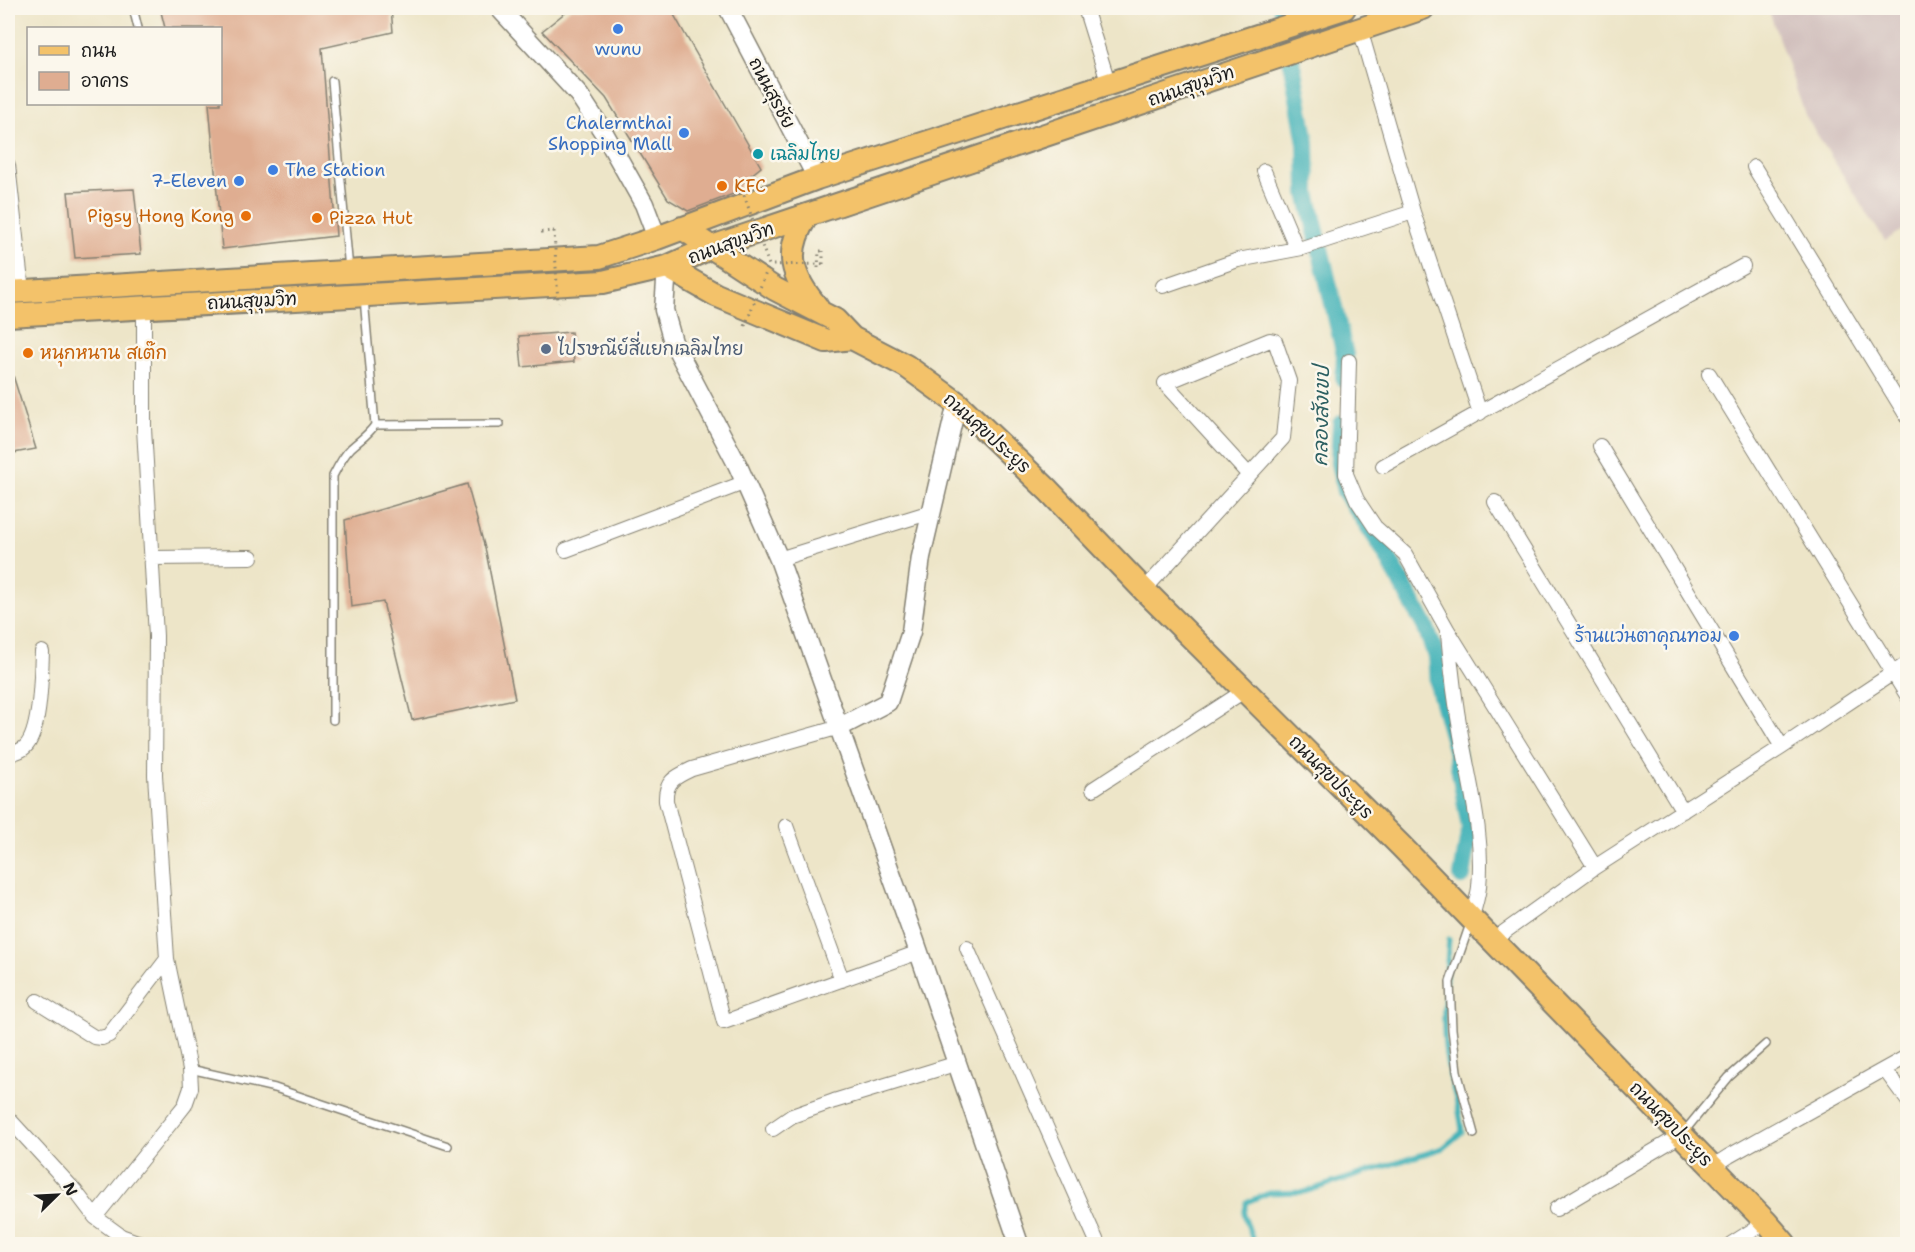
<svg xmlns="http://www.w3.org/2000/svg" width="1915" height="1252" font-family="'Shantell Sans','Playpen Sans Thai',sans-serif">
<style>
.industrial{fill:#d1c0bd}
.lines{fill:none;stroke-linecap:round;stroke-linejoin:round}
.stream{stroke:#42b2b8;stroke-width:5}
.canal{stroke:#42b2b8;stroke-width:18}
.building{fill:#dfad91}
.service-casing{stroke:#848072;stroke-width:10}
.minor-casing{stroke:#848072;stroke-width:16}
.tertiary-casing{stroke:#848072;stroke-width:21}
.primary-casing{stroke:#848072;stroke-width:26}
.path{stroke:#848072;stroke-width:3;stroke-dasharray:1.5 4.5;stroke-linecap:butt}
.service{stroke:#fff;stroke-width:7}
.minor{stroke:#fff;stroke-width:14}
.tertiary{stroke:#fff;stroke-width:18}
.primary{stroke:#f3c26a;stroke-width:22}
.path-bridge{stroke:#848072;stroke-width:3;stroke-dasharray:1.5 4.5;stroke-linecap:butt}
.shop-dot{fill:#3f7fe0;stroke:#fbf7ec;stroke-width:2}
.culture-dot{fill:#0f9aa8;stroke:#fbf7ec;stroke-width:2}
.food-dot{fill:#e8710a;stroke:#fbf7ec;stroke-width:2}
.service-dot{fill:#5c6f8a;stroke:#fbf7ec;stroke-width:2}
.labels{text-anchor:middle;stroke-width:5;stroke-linejoin:round;paint-order:stroke}
.shop-label{font-size:18px;fill:#366cbe;stroke:#fbf7ec;text-anchor:end}
.street-label{font-size:18px;fill:#1c1c1c;stroke:#fbf7ec}
.culture-label{font-size:18px;fill:#0d838f;stroke:#fbf7ec;text-anchor:start}
.food-label{font-size:18px;fill:#c56008;stroke:#fbf7ec;text-anchor:start}
.service-label{font-size:18px;fill:#4e5e75;stroke:#fbf7ec;text-anchor:start}
.water-label{font-size:20px;font-style:italic;fill:#2d6062;stroke:#fbf7ec}
</style>
<rect width="100%" height="100%" fill="#fbf7ec"/>
<filter id="ink" filterUnits="userSpaceOnUse"><feTurbulence type="fractalNoise" baseFrequency=".0167" numOctaves="2"/><feDisplacementMap in="SourceGraphic" scale="12" xChannelSelector="R" yChannelSelector="G"/><feConvolveMatrix kernelMatrix="1 2 1 2 8 2 1 2 1" color-interpolation-filters="sRGB"/></filter>
<filter id="wash" filterUnits="userSpaceOnUse"><feTurbulence type="fractalNoise" baseFrequency=".008" numOctaves="4" result="noise"/><feDisplacementMap in="SourceGraphic" scale="24" xChannelSelector="R" yChannelSelector="G"/><feGaussianBlur stdDeviation="1.35" result="paint"/><feColorMatrix in="noise" values="0 0 0 0 0 0 0 0 0 0 0 0 0 0 0 0 0 1.4 0 .05"/><feComposite in="paint" operator="in"/></filter>
<g filter="url(#wash)">
<rect width="100%" height="100%" fill="#ede5c8"/>
<path class="industrial" d="M1768 8H1907V227L1885 241 1806 117Z"/>
<g class="lines">
<path class="stream" d="M1254 1244 1244 1214 1247 1202 1269 1193 1304 1192 1443 1148 1462 1132C1460 1104 1449 1081 1446 1055 1441 1016 1446 978 1449 939"/>
<path class="canal" d="M1282 8 1306 143 1307 193 1345 355 1344 379
M1341 424 1339 462 1345 491 1381 545 1425 626 1436 655 1438 684 1456 749 1470 828 1462 876"/>
</g>
<g id="blocks">
<path class="building" d="M160 8H391L393 32 322 48 336 236 222 249 209 104H220V28H165Z
M571 8H670L761 167 740 184 736 193 688 211 668 199 606 98 542 31Z
M134 189 141 254 75 258 68 192Z
M571 332 574 362 522 367 519 336Z
M8 369H11L36 449 8 454Z
M467 484 486 552 515 699 412 720 383 602 351 607 345 520Z"/>
</g>
</g>
<g filter="url(#ink)">
<use href="#blocks" fill-opacity="0" stroke="#848072" stroke-width="1.5"/>
<g class="lines">
<g class="service-casing">
<path id="service" d="M133 8 138 28
M332 81 349 270
M375 425 500 424
M333 720V476C338 466 343 456 351 448 361 439 367 436 375 425L364 298
M1470 924 1450 982 1452 1029 1457 1071 1474 1134
M190 1069 275 1088 448 1146
M1683 1133 1729 1077 1766 1044"/>
</g>
<g class="minor-casing">
<path id="minor" d="M1085 8 1109 85
M1360 29 1413 212 1480 413
M8 165 22 291
M1754 167 1908 418
M1264 171 1297 249
M1163 286 1238 260 1302 248 1413 212
M1349 361 1346 474 1357 500 1375 527 1405 554 1447 629 1595 867
M1709 374 1908 697
M1600 446 1782 747
M1383 466 1743 266
M1495 502 1683 811
M566 550 746 482
M151 558 251 557
M779 559 931 512
M1144 590 1283 438 1289 381 1275 341 1270 340 1165 383 1249 475
M1448 634C1451 668 1455 702 1461 735 1470 786 1484 835 1479 887 1478 897 1474 908 1472 918
M840 727 692 769C675 777 665 781 666 801L724 1022 919 952
M8 754C13 753 20 752 25 747 41 732 41 674 42 652
M1093 789 1244 691
M786 826 842 980
M1493 940 1595 867 1782 747 1908 663
M967 948 1098 1244
M37 1001 94 1037 102 1038 109 1035 167 959
M1885 1070 1908 1101
M8 1118 76 1192 95 1217 121 1236 143 1244
M773 1129 792 1116 834 1101 958 1063
M1712 1167 1729 1156 1908 1056
M1556 1209 1681 1135
M95 1217 177 1115 185 1105 191 1088 190 1069 167 959 155 775 156 636 144 428V308
M1731 1244 1766 1222"/>
</g>
<g class="tertiary-casing">
<path id="tertiary" d="M499 8 579 95 604 133 644 204 657 238
M728 8 817 178
M667 267 664 310 673 342 738 466 779 559 915 941 1019 1244
M840 727 888 702 911 632 921 557 957 403"/>
</g>
<g class="primary-casing">
<path id="primary" d="M806 217C784 252 791 276 817 307
M682 228 775 289 835 320 852 338 906 366 957 403 1048 490 1144 590 1401 846 1766 1222 1785 1244
M667 267 716 295 826 341 852 338
M8 292 599 257 657 238 817 178 1344 8
M8 315 603 282 667 267 712 247 1423 8"/>
</g>
<path class="path" d="M541 232 554 231
M823 264V251
M818 268 819 251H823"/>
<use href="#service" class="service"/>
<use href="#minor" class="minor"/>
<use href="#tertiary" class="tertiary"/>
<use href="#primary" class="primary"/>
<path class="path-bridge" d="M740 184 769 265 823 264
M554 231 558 303
M745 326 769 265"/>
</g>
</g>
<g class="shop-dot">
<circle cx="618" cy="29" r="6"/>
<circle cx="684" cy="133" r="6"/>
<circle cx="273" cy="170" r="6"/>
<circle cx="239" cy="181" r="6"/>
<circle cx="1734" cy="636" r="6"/>
</g>
<circle class="culture-dot" cx="758" cy="154" r="6"/>
<g class="food-dot">
<circle cx="722" cy="186" r="6"/>
<circle cx="246" cy="216" r="6"/>
<circle cx="317" cy="218" r="6"/>
<circle cx="28" cy="353" r="6"/>
</g>
<circle class="service-dot" cx="546" cy="349" r="6"/>
<g class="labels">
<g class="shop-label">
<text x="618" y="55" text-anchor="middle">wunu</text>
<text x="672" y="129">Chalermthai<tspan x="672" dy="21">Shopping Mall</tspan></text>
<text x="285" y="176" text-anchor="start">The Station</text>
<text x="227" y="187">7-Eleven</text>
<text x="1722" y="642">ร้านแว่นตาคุณทอม</text>
</g>
<g class="street-label">
<text transform="translate(1191 86) rotate(-19)" y="6">ถนนสุขุมวิท</text>
<text transform="translate(772 93) rotate(62)" y="6">ถนนสุรชัย</text>
<text transform="translate(731 243) rotate(-20)" y="6">ถนนสุขุมวิท</text>
<text transform="translate(252 301) rotate(-3)" y="6">ถนนสุขุมวิท</text>
<text transform="translate(987 433) rotate(42)" y="6">ถนนศุขประยูร</text>
<text transform="translate(1331 777) rotate(45)" y="6">ถนนศุขประยูร</text>
<text transform="translate(1671 1124) rotate(46)" y="6">ถนนศุขประยูร</text>
</g>
<g class="culture-label">
<text x="770" y="160">เฉลิมไทย</text>
</g>
<g class="food-label">
<text x="734" y="192">KFC</text>
<text x="234" y="222" text-anchor="end">Pigsy Hong Kong</text>
<text x="329" y="224">Pizza Hut</text>
<text x="40" y="359">หนุกหนาน สเต๊ก</text>
</g>
<g class="service-label">
<text x="558" y="355">ไปรษณีย์สี่แยกเฉลิมไทย</text>
</g>
<g class="water-label">
<text transform="translate(1321 416) rotate(-89)" y="7">คลองสังเขป</text>
</g>
</g>
<rect width="1915" height="1252" fill="none" stroke="#fbf7ec" stroke-width="30"/>
<rect x="27" y="27" width="195" height="78" fill="#fbf7ec" stroke="#a29f99" stroke-width="1.5"/>
<rect x="39" y="46" width="30" height="9" fill="#f3c26a" stroke="#a29f99" stroke-width="1.5"/>
<text x="81" y="57" font-size="18" fill="#1c1c1c">ถนน</text>
<rect x="39" y="72" width="30" height="18" fill="#dfad91" stroke="#a29f99" stroke-width="1.5"/>
<text x="81" y="87" font-size="18" fill="#1c1c1c">อาคาร</text>
<g transform="translate(57 1195) rotate(66)" stroke="#fbf7ec" stroke-width="4.5" paint-order="stroke">
<path d="M0-4.5L10 22L0 15L-10 22Z" fill="#1c1c1c"/>
<text y="-9" font-size="16" font-weight="bold" text-anchor="middle" fill="#1c1c1c">N</text>
</g>
</svg>
